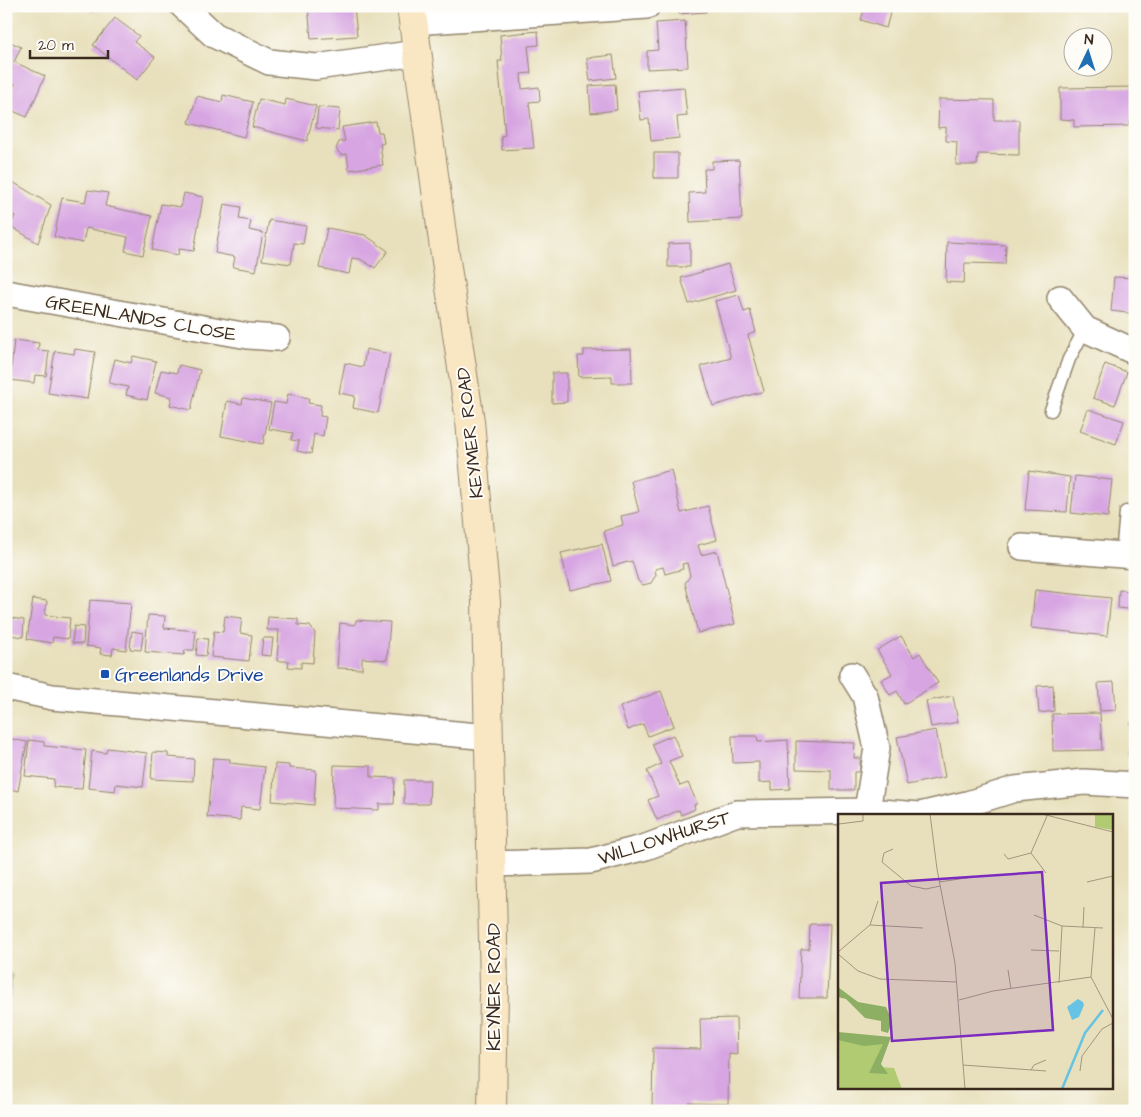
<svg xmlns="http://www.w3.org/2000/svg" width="1141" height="1117" font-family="'Architects Daughter',sans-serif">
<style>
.forest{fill:#8caf64;stroke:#646c41}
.building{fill:#d7a5e2}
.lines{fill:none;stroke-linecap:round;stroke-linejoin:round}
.lane-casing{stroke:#92856d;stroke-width:15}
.street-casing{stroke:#92856d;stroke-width:28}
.secondary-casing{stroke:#92856d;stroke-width:30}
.lane{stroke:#fff;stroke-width:12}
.street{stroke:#fff;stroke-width:25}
.secondary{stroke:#f9e7c3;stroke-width:28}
.transit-dot{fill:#1a4fb4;stroke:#fdfcf7;stroke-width:2}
.labels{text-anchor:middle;stroke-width:4;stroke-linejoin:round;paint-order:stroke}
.street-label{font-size:19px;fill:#3b2a1e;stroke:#fdfcf7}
.transit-label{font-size:19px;fill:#164399;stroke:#fdfcf7;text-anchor:start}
.inset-river{fill:none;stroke:#66c3e4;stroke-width:2.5}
.inset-road{fill:none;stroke:#a3977d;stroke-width:1}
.view{fill:#7b2cbf;fill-opacity:0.15;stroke:#7b2cbf;stroke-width:2.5}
.inset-edge{fill:none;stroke:#3b2a1e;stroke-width:2.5}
</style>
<rect width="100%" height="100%" fill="#fdfcf7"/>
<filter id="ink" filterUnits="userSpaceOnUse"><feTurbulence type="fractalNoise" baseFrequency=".02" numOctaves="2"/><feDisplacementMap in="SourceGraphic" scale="10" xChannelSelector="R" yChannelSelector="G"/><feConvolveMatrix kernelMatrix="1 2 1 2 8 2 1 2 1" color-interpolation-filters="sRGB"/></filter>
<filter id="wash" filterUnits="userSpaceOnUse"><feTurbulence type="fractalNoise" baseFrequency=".0096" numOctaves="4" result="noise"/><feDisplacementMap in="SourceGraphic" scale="20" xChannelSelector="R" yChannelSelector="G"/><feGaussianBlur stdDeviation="1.12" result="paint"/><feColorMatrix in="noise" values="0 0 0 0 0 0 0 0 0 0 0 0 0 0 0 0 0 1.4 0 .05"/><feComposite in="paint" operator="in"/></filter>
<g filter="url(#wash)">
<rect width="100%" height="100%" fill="#e8e0bc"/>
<path class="forest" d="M6 969 12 976 9 996 6 1002Z"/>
<g id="blocks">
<path class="building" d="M85 6H97L92 12Z
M308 6H354L357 36 311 39Z
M679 6H706V12L679 14Z
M865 6H892L886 28 861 20Z
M115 18 139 36 134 42 155 57 137 80 93 45Z
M685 21 688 67 647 69V51L658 50 656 23Z
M538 31 539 45 528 46 531 73 521 74 522 89 539 87 540 101 529 102 534 148 502 150 501 136 505 135 498 61H502L500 35Z
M6 40 21 47 14 62 45 76 27 117 6 108V103L15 84 6 81Z
M613 55 616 78 590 81 587 58Z
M615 84 617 110 591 113 589 86Z
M684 87 687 116 677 117 679 138 651 141 649 119 641 120 638 91Z
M1135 87V118H1131L1129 126 1074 127V120L1060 119V88Z
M223 95 253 102 244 137 189 123 197 96 222 102Z
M259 99 285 105 286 99 316 106 307 141 252 127Z
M939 99 994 100V120H1019V155L978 154 977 165H956L957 142 946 141V127L938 128Z
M318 107 340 109 338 130 316 128Z
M376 122 378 132H382L384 143 380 144 383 165 349 170 347 154 341 155 336 149 339 142 345 141 342 127Z
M654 153H678V178H654Z
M739 160 742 219 690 222 689 193 705 192 704 169H712V161Z
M6 178 51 205 38 243 10 226 15 216 6 211Z
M88 190 108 193 105 206 152 216 143 255 125 251 128 237 86 228 83 243 54 237 62 198 85 202Z
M184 193 203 197 194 251 179 249 178 255 152 250 161 204 181 207Z
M224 204 241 207 239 219 251 221 249 230 263 233 256 271 233 267 235 257 215 253Z
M269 220 306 226 303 244 294 243 291 264 262 260Z
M327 228 365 235 388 251 375 268 360 259 352 258 349 274 319 268Z
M947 242 1006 245 1005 264 965 263 964 283 946 282Z
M690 243V267H668V244Z
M728 264 736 290 689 304 681 278Z
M1114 277 1135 278V314L1111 311Z
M739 295 744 312 750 310 756 332 748 335 764 391 713 406 701 366 731 358 715 301Z
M14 340 39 343 38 350 49 351 46 376 35 375 34 383 10 380Z
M75 349 95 352 87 399 48 393 55 351 74 354Z
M366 349 390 354 378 413 353 408 355 396 339 393 345 363 363 367Z
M631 349 632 383H612V376L579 377 578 356H584V350Z
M133 356 156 361 147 400 126 395 128 387 109 383 115 359 131 363Z
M1105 364 1127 372 1115 405 1093 398Z
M179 365 200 370 191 410 170 405 172 397 155 393 161 370 177 373Z
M552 373H567V402L552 403Z
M288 394 309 398 308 403 321 405 320 416 326 417 323 436 314 434 311 454 297 451 299 441 291 440 293 433 269 429 274 402 286 404Z
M243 398 271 403 263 444 221 436 227 401 242 404Z
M1088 409 1124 421 1116 444 1080 431Z
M671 470 681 513 708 506 717 540 698 545 701 555 717 551 735 624 698 633 685 583 690 576 687 563 682 564 683 569 665 574 663 567 655 569 656 575 651 583 643 585 638 581 632 561 613 566 604 531 623 525 621 516 639 512 631 481Z
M1029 471 1070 477 1067 512 1025 510Z
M1075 476 1112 480 1108 517 1071 513Z
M602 544 611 581 570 590 561 553Z
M1035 590 1111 598 1107 636 1031 628Z
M1119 590 1135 591V610L1118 608Z
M33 599 47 601 45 615 70 618 68 639 53 637 52 643 27 639Z
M90 600 131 603 126 650 113 648 112 655 100 654 101 648 86 646Z
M148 615 165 616 164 628 196 631 194 650H185L184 655 145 652Z
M225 616 242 618 240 633 252 635 249 661 211 657 214 631 223 632Z
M268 617 298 619V625L310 626 315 633 313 663 301 662V668L288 667 289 661H277L279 630H267Z
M11 618 24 620 23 637 10 635Z
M356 620 390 622 387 660 362 658V669L337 668 340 623 355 625Z
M74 626 84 627 83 644 72 643Z
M132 631 143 633 141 650 130 649Z
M901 636 914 657 920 653 938 683 904 704 897 691 890 695 881 680 892 674 877 650Z
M198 638 208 639 206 656 196 655Z
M263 638H273L271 656 261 655Z
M1114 682 1116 710 1100 711 1098 683Z
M1053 685 1054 711 1039 713 1037 686Z
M661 691 674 726 648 736 643 724 628 730 620 707Z
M953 696 958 722 931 727 926 701Z
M1100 713 1102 750 1053 751 1052 714Z
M1131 722H1135V757L1128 756Z
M936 730 945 777 907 785 897 737Z
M673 735 682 756 669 761 680 786 688 783 697 803 694 805 695 809 681 815 679 810 657 820 648 800 658 796 647 771 661 764 652 744Z
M732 736H757L758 742 788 740 790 789 772 790V782L759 783V762L733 763Z
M6 738 27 742 18 791 6 788Z
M29 740 44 742V746L86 750 82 789 53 787 54 779 25 776Z
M796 741 855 743 854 758H860V772H854V790H831V770L796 769Z
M107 748 147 753 143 787 116 784 115 791 88 788 92 751 106 753Z
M153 752 168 753V757L194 759 193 781 151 779Z
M213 758 230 759V763L265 767 260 809 241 807 240 820 207 817Z
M275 764 289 765V768L316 770 314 805 272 801Z
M334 765 371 766V777L395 778 394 804H379V810L333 808Z
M404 780H430L429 804H404Z
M810 924H830L827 998H799L801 949H809Z
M736 1018 737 1055 729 1054 728 1104 689 1103V1111H652L653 1048 701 1049 700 1019Z"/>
</g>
</g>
<g filter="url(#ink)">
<use href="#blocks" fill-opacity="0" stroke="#92856d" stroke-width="1"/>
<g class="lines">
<g class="lane-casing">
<path id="lane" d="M1051 410 1069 359 1085 329
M1122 555 1126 512"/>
</g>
<g class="street-casing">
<path id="street" d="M183 6 214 35 269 62 316 67 417 53
M413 22 647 6
M6 293 248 336 277 338
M1060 298 1085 329 1135 352
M1022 547 1135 556
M852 675 865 696 877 748 867 811
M6 687 52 697 489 737
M492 864 591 861 646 847 737 813 867 811 920 815 967 804 1015 789 1084 782 1135 785"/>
</g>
<g class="secondary-casing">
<path id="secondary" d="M411 6 443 241 470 421 486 602 494 989 492 1111"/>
</g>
<use href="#lane" class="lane"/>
<use href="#street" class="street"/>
<use href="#secondary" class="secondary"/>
</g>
</g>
<rect class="transit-dot" x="100" y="669" width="10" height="10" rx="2.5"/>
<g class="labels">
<g class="street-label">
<text transform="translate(141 317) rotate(10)" y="7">GREENLANDS CLOSE</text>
<text transform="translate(469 433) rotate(-96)" y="7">KEYMER ROAD</text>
<text transform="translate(664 837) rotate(-18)" y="7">WILLOWHURST</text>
<text transform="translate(493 987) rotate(-90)" y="7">KEYNER ROAD</text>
</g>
<g class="transit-label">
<text x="115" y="681">Greenlands Drive</text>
</g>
</g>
<g transform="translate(838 814)">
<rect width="275" height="275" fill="#e8e0bc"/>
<path d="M257 0H275V16L257 13ZM0 223 49 227 41 253 56 254 64 275H0Z" fill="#b0cb72"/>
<path d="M0 173 20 188 48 193 54 207 50 219 43 217V207L27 204 8 185 0 183ZM0 218 53 223 43 250 50 260 31 259 45 230 26 232 0 226Z" fill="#8caf64"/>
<path d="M240 185 245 188 246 191 241 203 234 206 229 193Z" fill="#66c3e4"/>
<path class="inset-river" d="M224 275 247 219 265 196"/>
<path class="inset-road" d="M92 0 99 55 117 149 127 275M204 0 275 18M1 10 25 7V0M55 35 46 39 44 48 73 72 88 75 102 72M193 39 208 59M166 40 170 45 193 39 209 2M101 68 135 63M249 68 275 62M196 101 224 112 265 114M32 111 40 87M245 114 246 93M193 136 221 137M0 138 32 111 85 114M0 140 20 157 42 165 119 168M170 156 173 175M253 163 257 114M221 169 224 112M121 186 155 177 253 163 275 205M125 251 208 257M193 256 196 251 208 246M242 257 244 242 264 215 275 209"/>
<path class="view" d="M204 58 215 216 54 227 43 69Z"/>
<rect width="275" height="275" class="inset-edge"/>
</g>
<rect width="1141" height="1117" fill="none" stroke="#fdfcf7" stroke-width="25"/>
<g transform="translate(1088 52) rotate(4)"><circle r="24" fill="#fdfcf7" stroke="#afa8a0"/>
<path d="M0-4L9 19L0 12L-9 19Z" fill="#1f6fb2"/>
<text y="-8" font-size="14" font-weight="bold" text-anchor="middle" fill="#3b2a1e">N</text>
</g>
<path d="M30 50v8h78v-8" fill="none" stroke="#3b2a1e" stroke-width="2.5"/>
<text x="38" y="50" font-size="15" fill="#3b2a1e" stroke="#fdfcf7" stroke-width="4" paint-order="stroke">20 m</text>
</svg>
